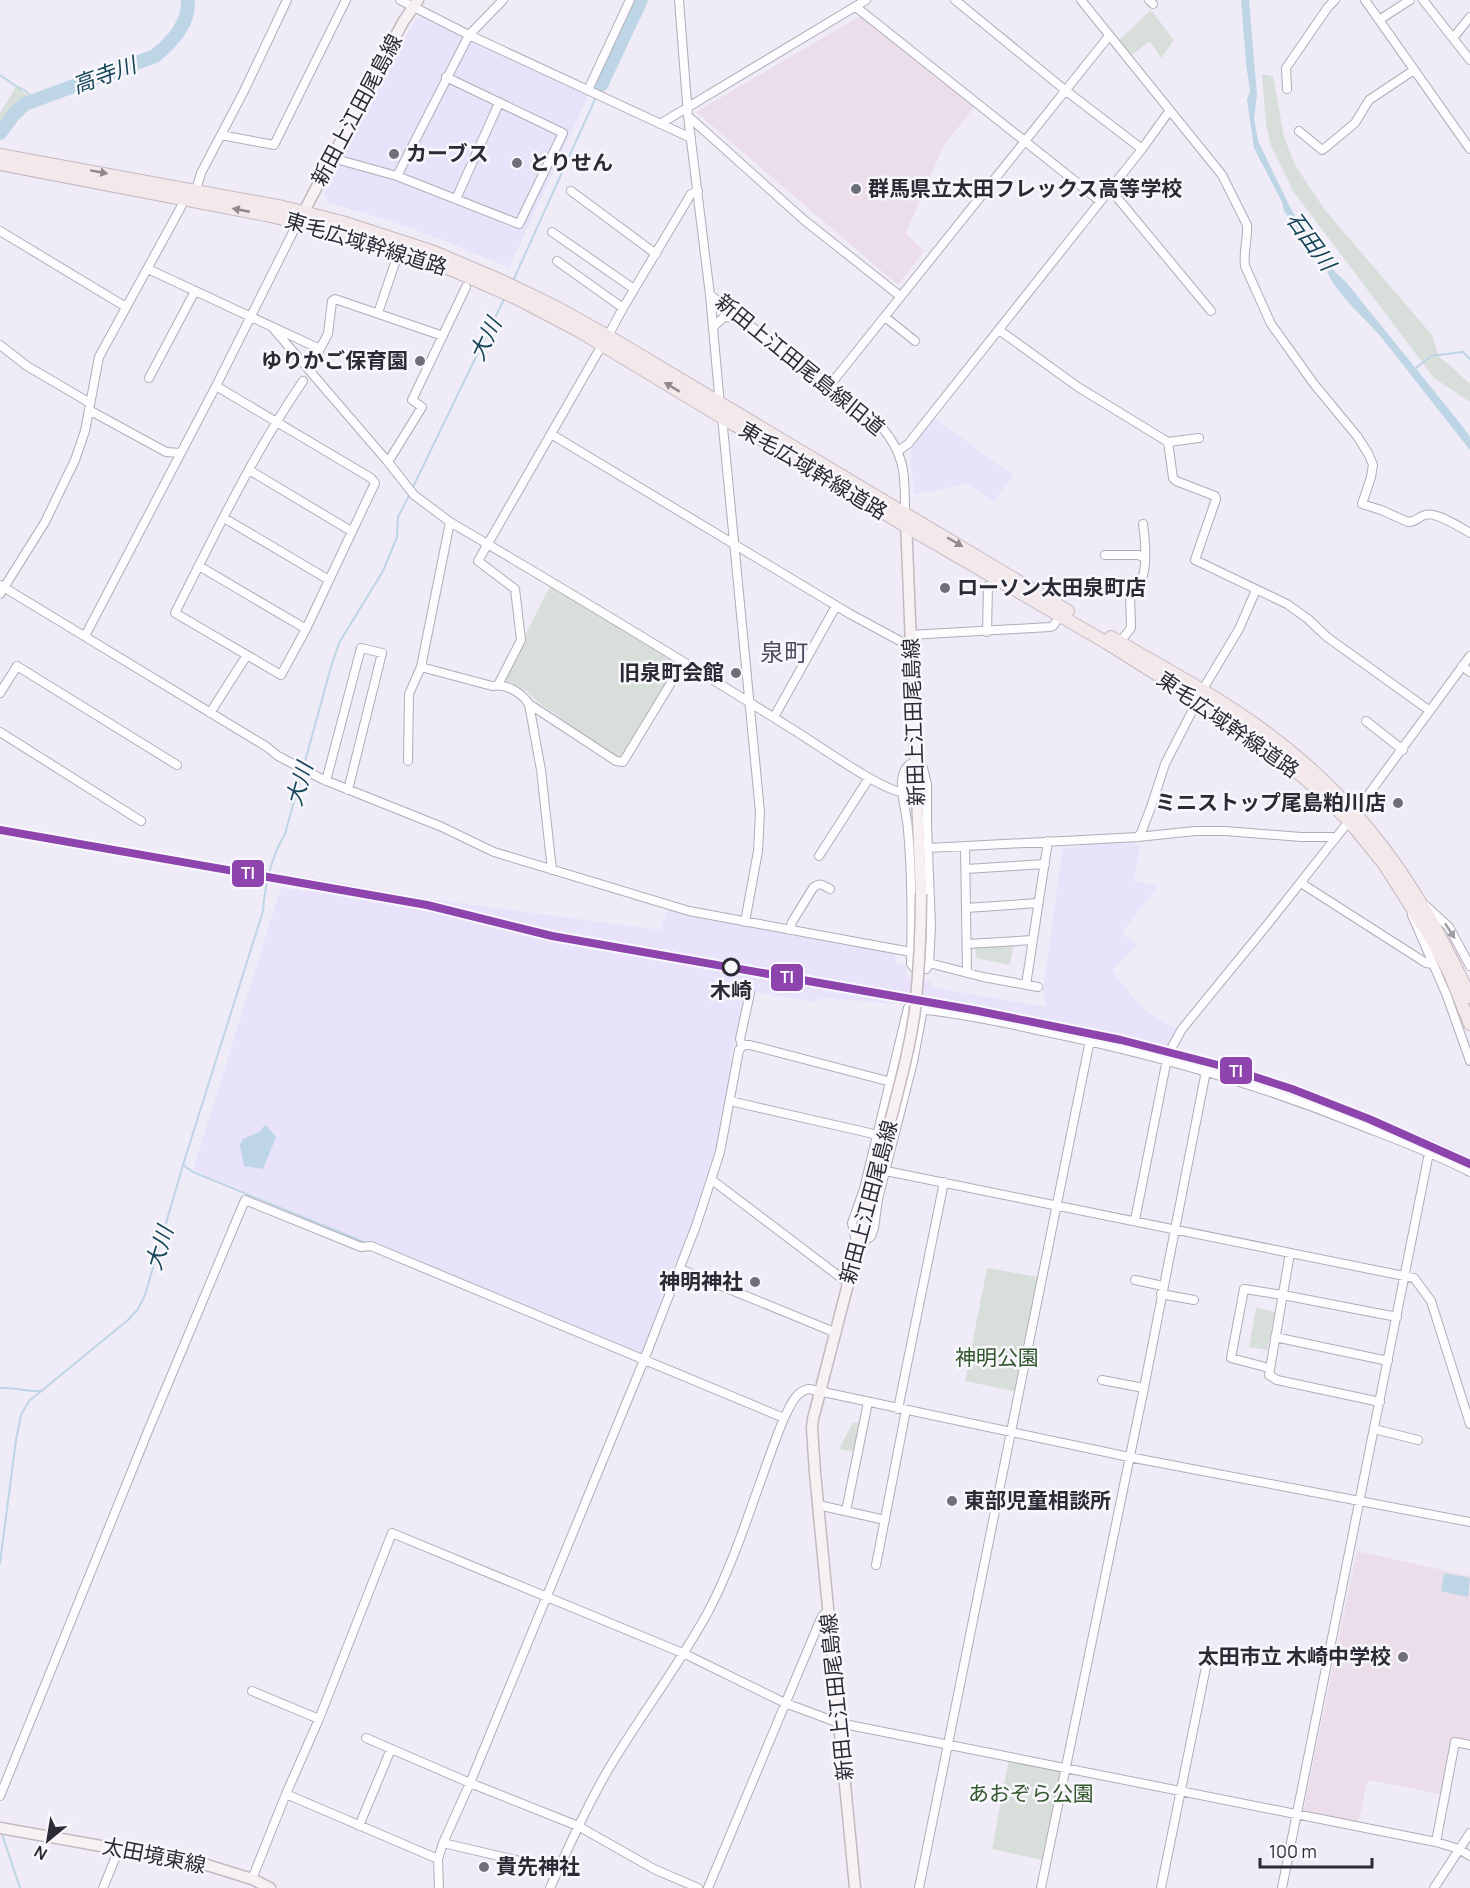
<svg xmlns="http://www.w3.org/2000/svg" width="1470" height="1888" font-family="Manrope,'Noto Sans JP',sans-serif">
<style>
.built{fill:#e8e3fb}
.education{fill:#ebdeea}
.green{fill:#d8dfdb}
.water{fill:#bdd5e5}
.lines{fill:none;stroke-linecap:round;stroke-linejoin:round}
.stream{stroke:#bdd5e5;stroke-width:2}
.river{stroke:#bdd5e5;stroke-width:14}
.minor-casing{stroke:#b0adb7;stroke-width:10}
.major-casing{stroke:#c5b9c0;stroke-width:13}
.highway-casing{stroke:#c5b9c0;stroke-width:14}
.minor{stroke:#fdfcfe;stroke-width:8}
.major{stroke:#f7f1f3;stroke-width:10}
.highway{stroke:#f3e9eb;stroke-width:12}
.major-bridge-casing{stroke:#c5b9c0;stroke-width:13;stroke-linecap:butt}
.major-bridge{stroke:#f7f1f3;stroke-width:10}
.rail-1-casing{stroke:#f8f7fc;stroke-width:12}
.rail-1{stroke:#8e44ad;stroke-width:8}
.oneway{fill:#908a90}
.oneway2{fill:#9f9ea3}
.poi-dot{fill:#706e79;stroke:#f8f7fc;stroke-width:2}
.stop-dot{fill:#f8f7fc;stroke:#2c2a34;stroke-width:3}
.labels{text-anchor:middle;stroke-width:5;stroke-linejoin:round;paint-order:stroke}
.street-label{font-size:21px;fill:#2c2a34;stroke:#f8f7fc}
.poi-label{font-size:21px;font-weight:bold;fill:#2c2a34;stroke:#f8f7fc;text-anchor:start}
.stop-label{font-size:21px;font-weight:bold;fill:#2c2a34;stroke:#f8f7fc}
.park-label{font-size:21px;fill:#32562e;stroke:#f8f7fc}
.water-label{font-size:22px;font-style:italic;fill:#16465a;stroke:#f8f7fc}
.quarter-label{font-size:24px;fill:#504b61;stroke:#f8f7fc}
.line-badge{stroke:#f8f7fc;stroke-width:2}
.badge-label{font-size:16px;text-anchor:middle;font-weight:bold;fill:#fff}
</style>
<rect width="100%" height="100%" fill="#efecf8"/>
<path class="built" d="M422 17 588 96 509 268 443 240 388 220 329 203 324 192 403 42 416 18Z
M934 418 1013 475 994 502 967 484 914 495 910 455 912 445Z
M1134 840 1140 848 1134 881 1158 886 1122 933 1137 945 1112 970 1134 999 1146 1011 1178 1030 1171 1039 1164 1056 1088 1036 936 1007 824 998 812 1002 745 990 739 1034 735 1037 730 1060 734 1065 718 1151 682 1260 675 1263 671 1276 673 1282 645 1351 636 1355 193 1170 281 887 308 892 311 877 437 900 660 930 668 909 894 952 896 962 906 965V978L931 981V987L1046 1007 1043 991 1063 845 1066 848 1079 847 1083 842Z
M1175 1048 1289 1084 1433 1139 1470 1156V1170L1428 1149 1319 1105 1251 1082 1172 1058Z"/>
<path class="education" d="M862 15 977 104 944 145 906 233 924 251 898 285 696 112Z
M1357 1551 1470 1576V1743L1451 1739 1440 1794 1368 1780 1358 1824 1303 1812Z"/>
<path class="green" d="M1151 10 1174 40 1161 58 1150 41 1129 57 1117 42Z
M115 62 116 64 119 62 122 65 21 103 12 110 0 127V113L17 85 25 94 27 91 33 95 112 66Z
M1262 74 1273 76 1284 137 1295 165 1325 210 1432 335 1439 357 1450 365 1470 384V402L1434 378 1293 191 1271 146 1266 124Z
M550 586 680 664 623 757 617 758 535 700 527 691 503 679Z
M1014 944 1010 965 976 958 975 947Z
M987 1268 1038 1277 1018 1392 965 1381Z
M1256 1308 1275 1312 1267 1350 1249 1347Z
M853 1422 860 1423 853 1452 839 1449Z
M1009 1758 1065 1769 1046 1861 992 1849Z"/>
<path class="water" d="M1241 0H1249L1257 95 1254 118 1258 141 1290 207 1299 223 1304 227 1335 272 1346 282 1463 427 1470 437V450C1440 412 1411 375 1381 337 1368 321 1329 287 1327 269L1284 211 1282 202 1254 148 1247 100 1250 91 1246 63Z
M264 1126H267L276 1137 263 1169 244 1166 240 1145 243 1139 260 1132Z
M1444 1573 1470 1578 1468 1597 1441 1591Z"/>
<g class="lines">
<path class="stream" d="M0 75 16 86
M18 87 27 92
M598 92 601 85
M513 281 596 97
M1415 369 1431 356 1463 352 1470 359
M412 489 505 297
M183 1165 193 1172 364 1242
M0 1388C14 1387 27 1392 42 1391
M0 1563 16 1440 21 1415 29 1401 128 1320 138 1309 145 1295 183 1165 263 911C265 882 271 858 285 834L331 667 339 643 383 571 397 537 398 517 410 494
M1 1831 20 1888"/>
<path class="river" d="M601 85 641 0
M0 133 14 114 25 104 155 56C173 41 189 24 188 0"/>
<g class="minor-casing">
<path id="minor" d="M400 0 469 35 691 138
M679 0 688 116 710 295 720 405
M955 0 1065 90 1142 149
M1081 0 1222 175 1247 225C1248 239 1243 252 1245 266L1271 324 1279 335 1314 384 1357 436 1369 455 1373 465 1371 477 1362 504 1381 510 1408 522C1416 522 1418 517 1425 515 1436 511 1461 528 1470 533
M1149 0 1153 4
M1365 0 1470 149
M1423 0 1470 60
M856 7 1100 201
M1379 20 1410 0
M1453 38 1470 17
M1287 89 1286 68 1328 7 1335 0
M588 90 630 0
M688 116 804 220 900 296
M660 124 866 0
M1299 131 1322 150 1325 148 1355 123 1369 100 1414 70
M221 135 274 145 346 0
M332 158 397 176 519 224 563 133 446 77
M397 176 469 35 503 0
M1110 189 1211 311
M196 190 201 173 244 91 287 0
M571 191 656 254
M456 199 499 103
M0 231 126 307
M552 232 634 289
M557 261 623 308
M148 269 320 349
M710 295 880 425C906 455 905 475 905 513
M378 313 396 260
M885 317 915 341
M272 327 388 462 414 495 450 522C564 589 677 657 789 727 811 740 883 792 903 792
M713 327 724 317 738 318
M999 330 1078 387 1168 442 1199 438
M608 336 623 308 691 194 698 191
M0 345 27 366 90 403
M309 369 328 334 332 301 335 299 443 336
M149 378 195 291
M830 385 1109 36
M216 386 371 478 375 483 306 629 281 675 175 613C215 534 253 454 303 381
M89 410 166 452 181 453
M722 417 760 812 758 851 745 922
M551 434 850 614 900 641 911 644
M1168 442 1173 478 1176 481 1215 496 1216 499 1195 560 1287 604 1308 619 1327 637 1430 711
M898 451 908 444 1142 149 1170 110
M388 462 422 407 412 400 466 287
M249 470 351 531
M224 518 329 580
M1105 555H1138L1145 558
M199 566 306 629
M0 585 267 747 278 756 322 779 442 827 494 852 689 911 911 952
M0 594 45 522 75 460 85 431 99 357 181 207 183 198
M987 632 988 586
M910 635 1050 627 1053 626 1060 616
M85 636 216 386 298 222
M1120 642 1131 628 1130 593C1132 589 1138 587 1140 583 1148 570 1145 539 1143 524
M1462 666 1470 672
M421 667 492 686C506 683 522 693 529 704L541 770 552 870
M498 685 521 640 515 589 478 561 602 345
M0 693 17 666 177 765
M529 704 616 761 623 762 683 663
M210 713 247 655
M774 717 836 606
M1366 721 1403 750
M0 732 141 821
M408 761 409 694 421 667 450 522
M915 762 923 768 927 784V824L931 927 929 965 926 969H915L911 964C912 919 912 874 908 830 907 812 899 792 903 775 905 768 908 764 915 762Z
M326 781 361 648 382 653 348 790
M1138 837 1141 833 1151 807 1165 764 1206 684 1239 629 1256 590
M965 846 967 973
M928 848 1138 837 1195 831H1225L1301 837H1332L1335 839
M819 856 869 778
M966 869 1045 864
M1302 881 1304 885 1426 963 1432 964
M1426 906 1449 927 1470 966
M966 908 1038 903
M1412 915 1447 996 1470 1061
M790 930 792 922 813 888C820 882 823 885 830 889
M967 944 1033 940
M929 963 983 977 1038 987
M1026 985 1048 841
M923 1009 913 1062 878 1199 874 1228 871 1236 857 1247 852 1223 864 1189 908 1008C953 1012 998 1021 1042 1031 1150 1053 1255 1083 1357 1124 1395 1139 1434 1153 1470 1172
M742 1046 740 1039 750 993
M730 1101 878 1135
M886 1171 1414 1278 1431 1301 1470 1424
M712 1180 848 1283
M1135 1220 1167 1059 1172 1047 1182 1029 1267 925 1349 821 1470 656
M1290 1253 1269 1375 1277 1380 1380 1402
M680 1269 834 1332
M1135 1280 1163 1286
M1161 1294 1194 1300
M1275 1337 1388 1361
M1269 1368 1231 1358 1244 1289 1283 1295 1397 1317
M1102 1380 1144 1388
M898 1409 944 1182
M1374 1429 1418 1440
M818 1505 885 1520
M846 1511 868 1402
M876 1565 906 1410
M252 1691 319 1719
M366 1738 470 1783 578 1826 654 1869 698 1888
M286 1794 438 1859
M0 1796 148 1431 245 1200 361 1247 371 1246 784 1418
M359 1826 391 1749
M1436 1842 1455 1742 1470 1745
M443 1843 558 1870
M252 1879 286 1794 319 1719 392 1533 685 1654 785 1703 839 1723 1436 1842 1459 1849 1470 1856
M103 1888 119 1849
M439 1888 438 1859 443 1843 470 1783 644 1360 696 1226 720 1152 739 1050 744 1045H750L895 1083
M550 1888C568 1848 586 1808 608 1770 640 1716 678 1667 708 1612 740 1551 758 1482 784 1418 790 1407 795 1391 809 1389L1129 1457 1470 1522
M708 1888 822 1616 829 1611
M919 1888 1090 1040
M1041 1888 1144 1388 1206 1071
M1161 1888 1209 1652
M1282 1888 1429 1153
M1434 1888 1470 1833"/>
</g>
<g class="major-casing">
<path id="major" d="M300 219 403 22 418 0
M906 520 921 894
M0 1828 207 1865 252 1879 270 1888
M855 1888 815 1473 812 1428 813 1419 885 1141"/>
</g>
<g class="highway-casing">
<path id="highway" d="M0 155 283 207 342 222 434 252 502 281 556 307 608 336 1068 611
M0 164 266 215 339 232 400 250 457 272 518 299 579 331 733 424 781 450 907 527 1107 643 1224 717 1277 755 1311 784 1349 821 1384 864 1431 938 1450 974 1470 1024
M1111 637C1162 667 1215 695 1263 730 1361 801 1420 888 1470 997"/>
</g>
<use href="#minor" class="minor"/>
<use href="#major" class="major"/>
<use href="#highway" class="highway"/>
<g class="major-bridge-casing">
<path id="major-bridge" d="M885 1141C896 1098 909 1054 915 1010 919 971 921 933 921 894"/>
</g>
<use href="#major-bridge" class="major-bridge"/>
<g class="rail-1-casing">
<path id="rail-1" d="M0 830 427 905 552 936 973 1010 1121 1040 1218 1065 1292 1089 1369 1119 1470 1164"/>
</g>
<use href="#rail-1" class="rail-1"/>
</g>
<defs><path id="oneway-solid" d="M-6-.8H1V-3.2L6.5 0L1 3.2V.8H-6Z" transform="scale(1.5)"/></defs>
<g class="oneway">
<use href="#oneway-solid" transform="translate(99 172) rotate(10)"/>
<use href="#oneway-solid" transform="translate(241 210) rotate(-169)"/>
<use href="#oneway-solid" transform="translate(672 387) rotate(-149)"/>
<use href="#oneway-solid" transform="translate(955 542) rotate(30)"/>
</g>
<use class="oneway2" href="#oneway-solid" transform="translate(1450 931) rotate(57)"/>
<g class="poi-dot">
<circle cx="394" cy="154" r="6"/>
<circle cx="517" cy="163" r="6"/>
<circle cx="856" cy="189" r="6"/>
<circle cx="420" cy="361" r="6"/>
<circle cx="945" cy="588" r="6"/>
<circle cx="736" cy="673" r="6"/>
<circle cx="1398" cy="803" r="6"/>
<circle cx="755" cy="1282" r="6"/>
<circle cx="952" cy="1501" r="6"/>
<circle cx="1403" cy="1657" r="6"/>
<circle cx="484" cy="1867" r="6"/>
</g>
<circle class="stop-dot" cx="731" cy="967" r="8"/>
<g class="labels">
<g class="street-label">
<text transform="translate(357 110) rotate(-62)" y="7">新田上江田尾島線</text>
<text transform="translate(366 244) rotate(17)" y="7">東毛広域幹線道路</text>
<text transform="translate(800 365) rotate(39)" y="7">新田上江田尾島線旧道</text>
<text transform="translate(813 471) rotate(31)" y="7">東毛広域幹線道路</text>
<text transform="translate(914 722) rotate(-92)" y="7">新田上江田尾島線</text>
<text transform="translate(1228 725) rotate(35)" y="7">東毛広域幹線道路</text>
<text transform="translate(869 1202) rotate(-75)" y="7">新田上江田尾島線</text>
<text transform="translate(837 1697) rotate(-96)" y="7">新田上江田尾島線</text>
<text transform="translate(154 1856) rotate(11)" y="7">太田境東線</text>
</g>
<g class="poi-label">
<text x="406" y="161">カーブス</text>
<text x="529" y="170">とりせん</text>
<text x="868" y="196">群馬県立太田フレックス高等学校</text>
<text x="408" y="368" text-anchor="end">ゆりかご保育園</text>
<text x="957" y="595">ローソン太田泉町店</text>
<text x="724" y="680" text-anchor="end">旧泉町会館</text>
<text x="1386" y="810" text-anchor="end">ミニストップ尾島粕川店</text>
<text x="743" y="1289" text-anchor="end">神明神社</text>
<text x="964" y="1508">東部児童相談所</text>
<text x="1391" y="1664" text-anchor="end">太田市立 木崎中学校</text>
<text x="496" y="1874">貴先神社</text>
</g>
<g class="stop-label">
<text x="731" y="998">木崎</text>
</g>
<g class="park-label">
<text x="997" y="1365">神明公園</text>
<text x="1031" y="1801">あおぞら公園</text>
</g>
<g class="water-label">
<text transform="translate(104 75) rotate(-20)" y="8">高寺川</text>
<text transform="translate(1311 241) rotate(54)" y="8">石田川</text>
<text transform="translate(485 339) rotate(-64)" y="8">大川</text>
<text transform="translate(299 784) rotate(-74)" y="8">大川</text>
<text transform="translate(159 1248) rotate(-73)" y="8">大川</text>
</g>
<g class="quarter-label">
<text x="784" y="661">泉町</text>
</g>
</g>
<g class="line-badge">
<rect x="231" y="859" width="34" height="29" rx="6" fill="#8e44ad"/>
<rect x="770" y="963" width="34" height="29" rx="6" fill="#8e44ad"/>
<rect x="1219" y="1056" width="34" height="29" rx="6" fill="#8e44ad"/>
</g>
<g class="badge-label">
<text x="248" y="879">TI</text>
<text x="787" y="983">TI</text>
<text x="1236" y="1077">TI</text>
</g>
<g transform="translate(48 1840) rotate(210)" stroke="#f8f7fc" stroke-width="4.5" paint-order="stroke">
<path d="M0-4.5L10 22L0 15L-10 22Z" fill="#2c2a34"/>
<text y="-9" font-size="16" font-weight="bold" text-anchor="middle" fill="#2c2a34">N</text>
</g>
<path d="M1260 1858v9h112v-9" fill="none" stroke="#2c2a34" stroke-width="3"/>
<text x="1269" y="1858" font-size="18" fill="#2c2a34" stroke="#f8f7fc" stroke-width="4.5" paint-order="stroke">100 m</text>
</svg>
